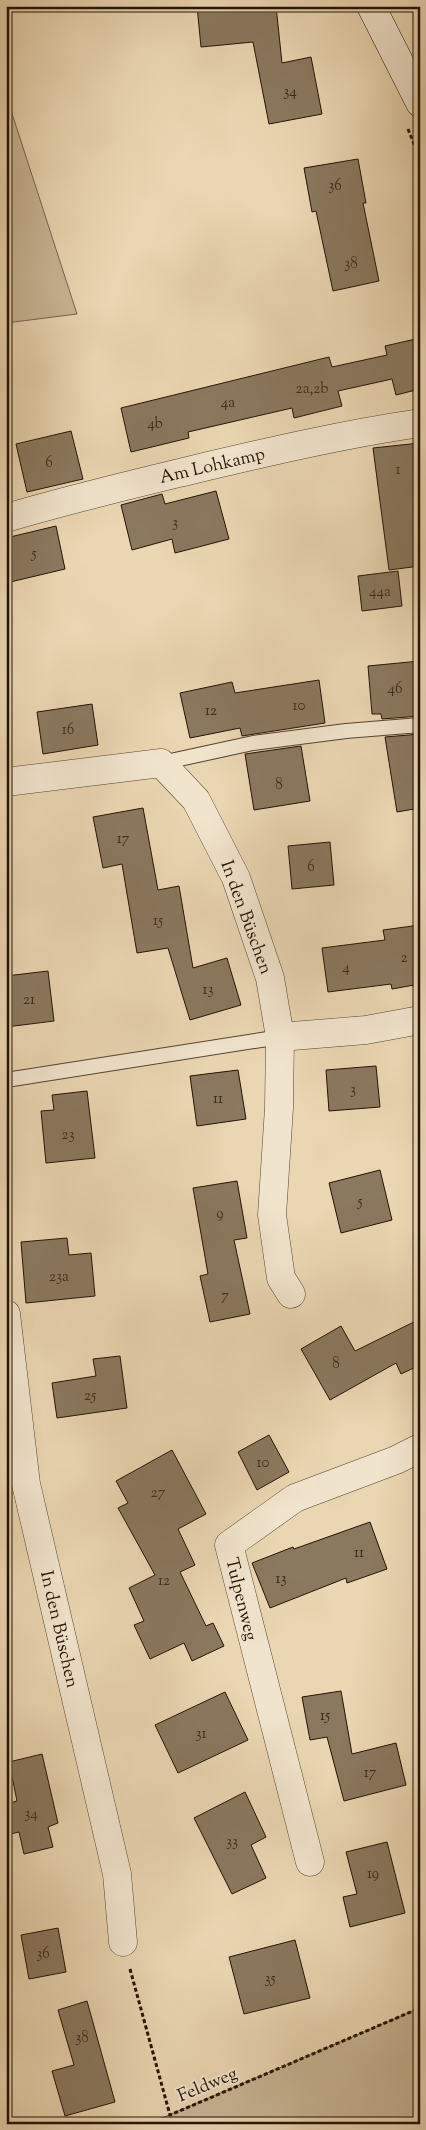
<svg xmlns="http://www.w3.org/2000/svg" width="426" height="2130" font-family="'Sorts Mill Goudy',serif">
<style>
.green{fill:#c8b595;stroke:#76644d}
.building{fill:#8a785f;stroke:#231205}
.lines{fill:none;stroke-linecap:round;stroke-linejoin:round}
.lane-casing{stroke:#554330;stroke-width:16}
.street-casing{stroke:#554330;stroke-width:29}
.secondary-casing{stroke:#231205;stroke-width:29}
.path{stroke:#231205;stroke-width:3;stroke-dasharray:4 2.5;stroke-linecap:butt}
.lane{stroke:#f1e4cd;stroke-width:14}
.street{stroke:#f1e4cd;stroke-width:28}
.secondary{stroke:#f1e4cd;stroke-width:28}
.labels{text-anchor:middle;stroke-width:4;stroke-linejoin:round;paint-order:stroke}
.number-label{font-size:15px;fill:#3d2c1c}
.street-label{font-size:18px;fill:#231205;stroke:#f1e4cd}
</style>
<rect width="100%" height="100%" fill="#ead6b2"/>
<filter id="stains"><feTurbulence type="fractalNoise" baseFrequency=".004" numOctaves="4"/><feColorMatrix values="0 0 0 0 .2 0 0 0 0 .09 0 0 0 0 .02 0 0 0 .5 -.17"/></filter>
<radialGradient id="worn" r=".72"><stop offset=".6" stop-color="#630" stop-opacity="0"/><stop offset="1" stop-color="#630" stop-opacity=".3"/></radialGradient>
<path class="green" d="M6 95 77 314 6 323Z
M420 2008V2124H148Z"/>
<path class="building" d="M197 6H276L282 63 311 57 322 114 269 124 253 42 201 47Z
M358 159 366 203H363L379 281 333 291 316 211 312 212 304 168Z
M420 338V389L396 395 392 379 338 391 342 406 294 418 292 408 188 432 189 438 131 452 121 408 329 357 332 367 387 355 385 346Z
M71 431 83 479 27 492 16 444Z
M420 443V566L389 570 373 448Z
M216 491 229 539 175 553 172 539 132 550 121 505 162 494 165 504Z
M56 526 65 569 6 583V538Z
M398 571 402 606 362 611 358 576Z
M420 661V716L382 719 381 714H372L368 666Z
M319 680 325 723 242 736 240 728 190 738 180 693 232 682 235 693Z
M92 704 98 745 43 754 37 712Z
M420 734V808L397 812 385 737Z
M301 746 310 801 254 810 245 754Z
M143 808 158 890 179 886 193 968 227 958 241 1005 190 1020 168 948 137 953 122 864 103 868 93 817Z
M330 842 334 885 292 889 288 846Z
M420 925V984L392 989 391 984 328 992 322 948 385 940 383 930Z
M48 971 54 1021 6 1027V976Z
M376 1066 380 1107 329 1111 326 1070Z
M238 1070 246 1119 197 1126 190 1076Z
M87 1091 95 1158 46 1163 41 1111 54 1110 52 1095Z
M380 1170 392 1220 341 1233 329 1183Z
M237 1181 247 1238 234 1240 250 1314 210 1322 200 1276 208 1274 193 1188Z
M67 1238 69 1255 91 1253 95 1296 26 1303 21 1242Z
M420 1319V1365L401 1374 396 1363 330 1400 301 1349 341 1326 355 1351Z
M120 1356 127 1408 57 1418 52 1383 96 1376 93 1359Z
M269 1435 289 1472 257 1490 238 1452Z
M172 1450 206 1514 178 1529 195 1565 180 1572 206 1626 213 1623 224 1646 192 1661 184 1643 150 1659 134 1625 144 1621 129 1588 155 1575 118 1508 128 1503 116 1481Z
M370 1522 387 1569 347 1583 346 1578 270 1608 252 1563 293 1547 294 1549Z
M341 1691 352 1754 396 1743 406 1785 344 1801 327 1737 310 1740 302 1697Z
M225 1692 248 1740 178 1773 155 1725Z
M42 1754 58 1823 48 1827 53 1847 24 1854 19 1832 6 1835V1804L17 1801 9 1762Z
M245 1792 266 1837 251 1845 266 1878 232 1894 194 1818Z
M387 1842 405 1913 350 1927 343 1897 357 1894 346 1852Z
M58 1928 66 1972 29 1979 21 1935Z
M295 1940 310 1998 244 2014 229 1957Z
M87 2001 115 2102 65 2116 52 2071 74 2065 58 2010Z"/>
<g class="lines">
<g class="lane-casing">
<path id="lane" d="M161 763 253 743 346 731 420 725
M6 1080 280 1037"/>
</g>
<g class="street-casing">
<path id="street" d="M6 518C63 501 121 487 179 473 259 454 338 435 420 423
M6 782 161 763 196 800 236 878 270 978 280 1037 279 1108 272 1215 281 1278 291 1294
M280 1037 366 1030 420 1020
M6 1314 26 1484 117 1874 123 1942
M310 1862 229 1545 295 1498 396 1460 420 1448"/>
</g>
<g class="secondary-casing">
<path id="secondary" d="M371 6 420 103"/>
</g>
<path class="path" d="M408 129 420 159
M130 1969 170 2115 420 2008"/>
<use href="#lane" class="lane"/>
<use href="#street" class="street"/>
<use href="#secondary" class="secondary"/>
</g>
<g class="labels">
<g class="number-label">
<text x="290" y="96">34</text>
<text x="335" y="190">36</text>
<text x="351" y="268">38</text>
<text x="312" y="393">2a,2b</text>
<text x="228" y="407">4a</text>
<text x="155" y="428">4b</text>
<text x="49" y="467">6</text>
<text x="398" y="474">1</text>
<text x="175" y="527">3</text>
<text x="34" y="558">5</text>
<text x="380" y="596">44a</text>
<text x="395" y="693">46</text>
<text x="299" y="710">10</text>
<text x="211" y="715">12</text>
<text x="68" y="734">16</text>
<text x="279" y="789">8</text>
<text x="123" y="843">17</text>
<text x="311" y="871">6</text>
<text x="158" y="925">15</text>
<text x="404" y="962">2</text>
<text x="346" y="972">4</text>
<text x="208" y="994">13</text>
<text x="29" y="1004">21</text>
<text x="353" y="1094">3</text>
<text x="218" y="1103">11</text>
<text x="68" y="1139">23</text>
<text x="360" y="1206">5</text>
<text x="220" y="1218">9</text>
<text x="59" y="1281">23a</text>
<text x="225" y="1300">7</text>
<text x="336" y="1368">8</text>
<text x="90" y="1400">25</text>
<text x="263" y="1467">10</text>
<text x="158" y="1497">27</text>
<text x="359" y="1557">11</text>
<text x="281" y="1583">13</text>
<text x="164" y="1585">12</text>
<text x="325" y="1720">15</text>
<text x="201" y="1738">31</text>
<text x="370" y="1777">17</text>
<text x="31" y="1818">34</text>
<text x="232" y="1846">33</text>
<text x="373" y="1878">19</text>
<text x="43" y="1958">36</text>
<text x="270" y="1983">35</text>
<text x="82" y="2042">38</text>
</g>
<g class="street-label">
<text transform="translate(212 465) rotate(-13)" y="6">Am Lohkamp</text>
<text transform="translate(247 917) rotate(70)" y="6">In den Büschen</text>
<text transform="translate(242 1599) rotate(76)" y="6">Tulpenweg</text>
<text transform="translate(60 1629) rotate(77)" y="6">In den Büschen</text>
<text transform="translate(207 2084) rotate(-23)" y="6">Feldweg</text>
</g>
</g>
<rect width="426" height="2130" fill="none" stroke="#ead6b2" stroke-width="25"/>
<rect x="8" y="8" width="411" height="2115" fill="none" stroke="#231205" stroke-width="2.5"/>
<rect x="12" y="12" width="401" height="2105" fill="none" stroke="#231205"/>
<rect width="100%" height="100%" filter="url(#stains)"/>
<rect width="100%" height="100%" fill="url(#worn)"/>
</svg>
